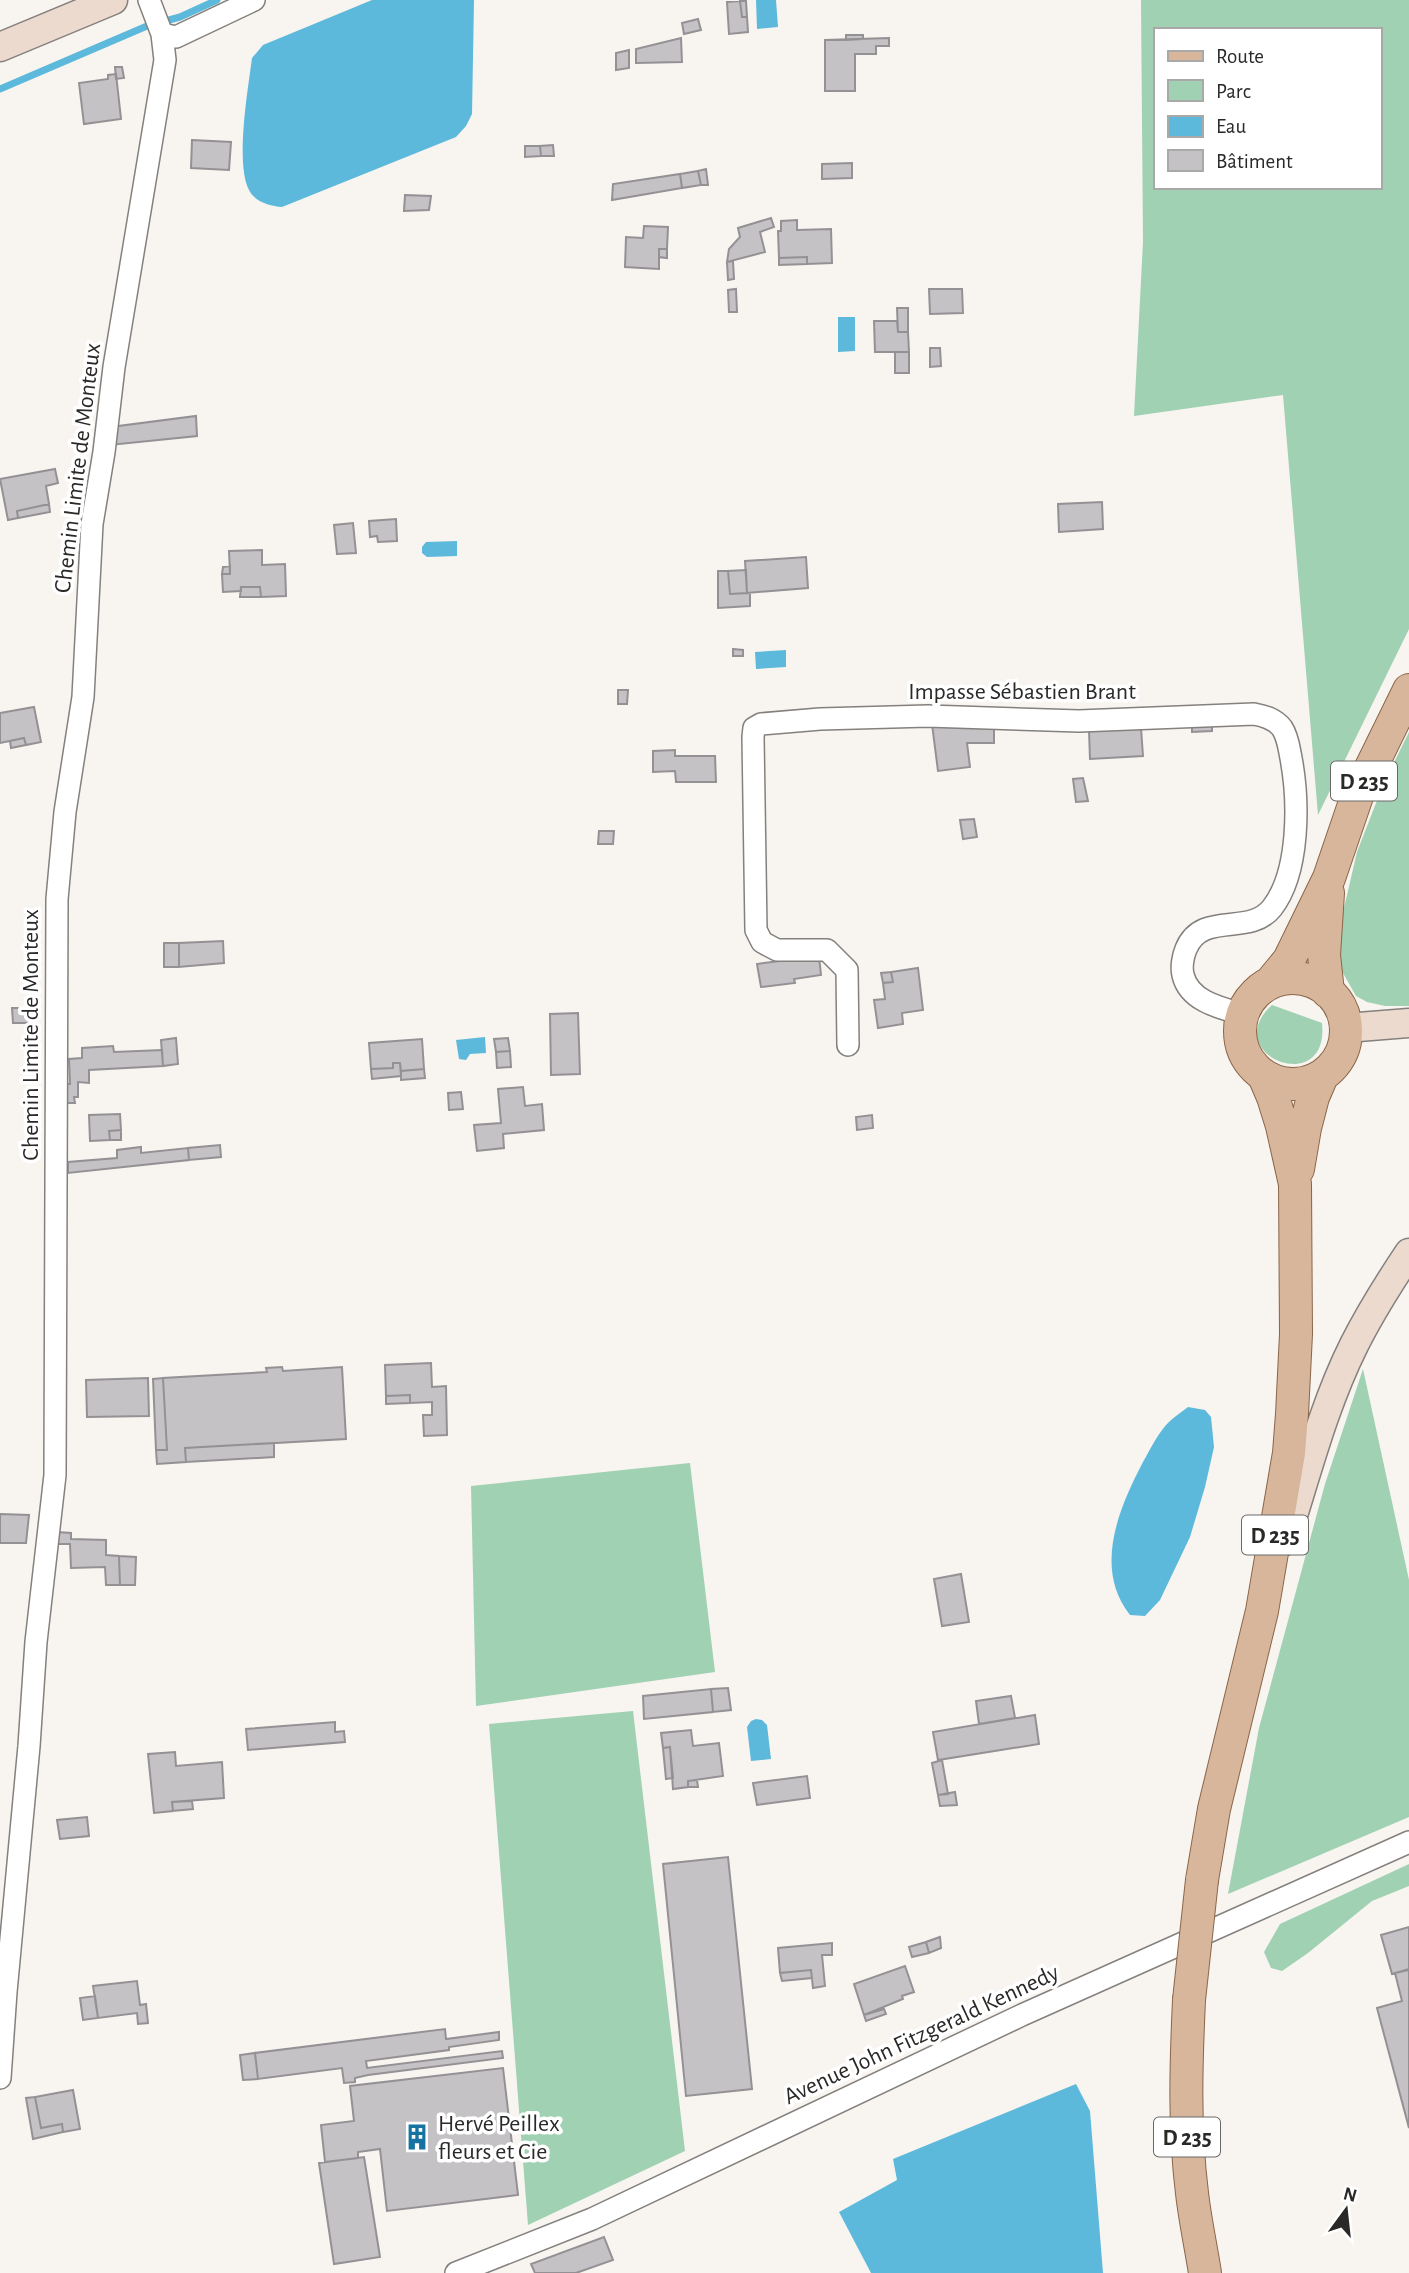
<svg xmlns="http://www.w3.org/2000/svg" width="1409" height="2273" font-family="'Alegreya Sans',sans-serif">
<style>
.green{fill:#9fd1b2;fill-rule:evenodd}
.water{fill:#5cb9db}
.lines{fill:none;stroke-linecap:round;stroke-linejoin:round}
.stream{stroke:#5cb9db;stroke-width:7}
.building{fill:#c5c2c6;stroke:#949195;stroke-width:2}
.street-casing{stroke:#84807d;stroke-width:24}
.secondary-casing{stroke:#84807d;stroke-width:31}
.primary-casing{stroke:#8a6548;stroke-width:34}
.street{stroke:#fff;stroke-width:21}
.secondary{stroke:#ecdace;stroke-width:28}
.primary{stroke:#d8b69c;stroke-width:32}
.primary-bridge-casing{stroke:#8a6548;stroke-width:34;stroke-linecap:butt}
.primary-bridge{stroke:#d8b69c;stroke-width:32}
.labels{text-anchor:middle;stroke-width:7;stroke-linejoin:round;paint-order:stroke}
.shield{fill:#fff;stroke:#6a6968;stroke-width:2}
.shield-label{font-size:23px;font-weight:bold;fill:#2a2928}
.street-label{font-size:24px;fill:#2a2928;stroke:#fff}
.poi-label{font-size:24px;fill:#2a2928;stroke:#fff;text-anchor:start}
</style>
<rect width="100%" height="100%" fill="#f8f4f0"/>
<path class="green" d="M1141 0H1409V629L1318 815 1283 395 1134 416 1143 242ZM1155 30H1379V187H1155Z
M1409 732V1006H1385L1367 1002 1356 996 1339 966 1337 938 1357 852 1383 785Z
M1272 1005 1322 1023C1330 1099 1217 1055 1272 1005Z
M1363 1369 1409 1580V1817L1228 1894 1259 1728 1325 1484Z
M690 1463 715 1672 476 1706 471 1486Z
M633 1711 685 2151 528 2225 489 1724Z
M1409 1864V1886L1372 1901 1308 1953 1282 1971 1271 1968 1264 1952 1280 1924Z"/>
<path class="water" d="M372 0H474L472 114 466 126 456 137 282 207C270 206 255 202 249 190 235 163 248 89 252 58L263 45Z
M756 0H776L778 27 757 29Z
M838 317H855V351L838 352Z
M457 541V556L427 557 422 553V547L426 542Z
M786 650V667L756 669 755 652Z
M485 1037 486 1053 470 1054 466 1060 459 1059 456 1040Z
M1188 1407 1205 1410 1211 1417 1214 1447 1205 1487 1190 1537 1160 1600 1145 1616 1130 1615C1093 1568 1119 1508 1143 1462 1151 1448 1159 1431 1170 1421 1175 1416 1182 1412 1188 1407Z
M756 1719 762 1720 767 1725 771 1759 751 1761 747 1727 751 1721Z
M1076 2084 1090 2111 1103 2273H871L839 2212 897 2180 893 2159Z"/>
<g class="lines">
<path class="stream" d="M0 89 147 26 180 17 217 0"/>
</g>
<path class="building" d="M740 1 742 17H747L748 32 729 34 727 2Z
M740 1H746L747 17H742Z
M698 19 701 30 684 34 682 23Z
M846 35H863V39L846 40Z
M681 38 682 62 636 63V49Z
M889 38V46H876V54H855V91H825V40Z
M629 50V68L616 70V53Z
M115 67H122L124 78 116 79Z
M116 74 121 119 84 124 79 83 108 79V75Z
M192 140 231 142 229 170 191 168Z
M553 145 554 156H541L540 146Z
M525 146H540L541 156 525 157Z
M852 163V178L822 179V164Z
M706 169 708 185H701L698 171Z
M698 171 701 185 682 188 680 174Z
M680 174 682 188 612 200 613 184Z
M405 195 431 196 429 210 404 211Z
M771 218 774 227 760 232 765 252 727 262 729 249 740 237 738 228Z
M797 220V230L831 229 832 263 807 264V257L779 258 778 231H781V221Z
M644 226 668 227 667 249H659V269L625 267 626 237 643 238Z
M659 249H667V258L659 257Z
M807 257V264L779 265V258Z
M733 261 734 279 728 280 727 262Z
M736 289 737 312H729L728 290Z
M929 289H962L963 313 930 314Z
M897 308H908V332H898Z
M874 321H897L898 332H908L909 352H875Z
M930 348H940L941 366 930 367Z
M895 352H909V373H895Z
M196 416 197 436 110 445 111 427Z
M55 469 58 483 46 486 49 504 17 511 18 518 8 520 0 479Z
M1102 502 1103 529 1059 532 1058 504Z
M49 504 50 512 18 518 17 511Z
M396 519 397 541 378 542 377 536 370 537 369 521Z
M353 523 356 553 337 554 334 525Z
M262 550V565L285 564 286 596 261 597 260 587H241V591L223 592 222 574H230L229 551Z
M806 557 808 588 747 593 745 561Z
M230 566V574H222L223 567Z
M746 570 747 593 730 594 728 571Z
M718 571H728L730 594 750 593V606L718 608Z
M241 587H260L261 597H240Z
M733 649 743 650V656H733Z
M618 690H628L627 704H618Z
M34 707 41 742 26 745 24 738 0 743V713Z
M932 724 994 727V743H967L970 767 938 771Z
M1212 724V731L1192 732V725Z
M1141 728 1143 756 1090 759 1089 731Z
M24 738 26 745 11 748 10 741Z
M675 750V756H715L716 782H676L675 771 653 772V751Z
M1083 778 1088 801 1076 802 1073 779Z
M974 819 977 837 963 839 960 820Z
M599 831H614L613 844H598Z
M223 941 224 963 179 967V943Z
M164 943H179V967H164Z
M819 956 821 975 794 979 795 983 761 987 757 964Z
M918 968 923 1010 902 1013 903 1024 878 1028 874 1000 885 999 883 983 893 982 891 972Z
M891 972 893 982 883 983 881 973Z
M12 1008H33V1023H13Z
M578 1013 580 1074 551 1075 550 1014Z
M176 1038 178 1064 163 1066 161 1040Z
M508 1038 510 1051 496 1052 494 1039Z
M422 1039 424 1069 401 1071 400 1063H393V1068L371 1069 369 1043Z
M113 1046 114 1052 162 1050 163 1066 89 1070V1083L78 1082V1097H74L75 1103H65V1084H70L69 1059 82 1058V1048Z
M510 1051 511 1067 497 1068 496 1052Z
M393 1063H400L401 1076 372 1079 371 1069 393 1068Z
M424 1069 425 1078 401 1080V1071Z
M523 1087 525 1106 542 1104 544 1130 503 1134 504 1148 477 1151 474 1125 501 1123 498 1089Z
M461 1092 463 1109 449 1110 448 1093Z
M120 1114 121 1130 109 1131 110 1140 90 1141 89 1115Z
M872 1115 873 1128 857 1130 856 1117Z
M121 1130V1140H110L109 1131Z
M220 1145 221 1157 189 1160 188 1148Z
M141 1147V1153L188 1148 189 1160 68 1173V1162L117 1158V1150Z
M431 1363 432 1387 446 1386 447 1435 424 1436 423 1415H432V1402L410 1403V1395L386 1396 385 1365Z
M282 1367 283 1371 342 1367 346 1439 185 1448 186 1462 157 1464 156 1450H167L163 1378 267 1372 266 1368Z
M148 1378 149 1416 87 1417 86 1380Z
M163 1378 167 1450H156L153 1379Z
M410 1395V1403L386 1404V1396Z
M274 1443V1457L186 1462 185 1448Z
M0 1514 29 1515 26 1543H0Z
M57 1532 71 1533V1539L106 1540V1555L119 1556 120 1585H106L105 1567 71 1568 70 1544H56Z
M119 1556 136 1557 135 1585H120Z
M961 1574 969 1622 942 1626 934 1579Z
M728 1688 731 1710 713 1712 711 1689Z
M711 1689 713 1712 644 1719 643 1696Z
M1011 1696 1015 1718 979 1724 976 1701Z
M1035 1715 1039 1744 938 1760 933 1732Z
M335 1722V1732L344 1731 345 1742 248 1750 246 1729Z
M691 1730 693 1746 719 1743 723 1776 688 1781V1787L673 1789 670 1747 663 1748 661 1733Z
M670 1747 673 1778 666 1779 663 1748Z
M175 1752 176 1766 222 1762 224 1798 172 1802 173 1811 154 1813 148 1754Z
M942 1760 948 1794 938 1795 932 1763Z
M807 1776 810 1798 757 1805 753 1783Z
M697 1780 698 1787H688V1781Z
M955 1792 957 1805 940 1806 938 1795Z
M192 1801 193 1809 173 1811 172 1802Z
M87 1817 89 1836 60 1839 57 1820Z
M728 1857 752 2089 686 2096 663 1864Z
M1409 1927V1969L1392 1974 1381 1935Z
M940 1937 941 1948 929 1953 926 1942Z
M926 1942 929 1953 912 1957 909 1947Z
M832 1943V1955H822L825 1986 813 1988 811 1970 780 1973 778 1948Z
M905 1966 914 1992 902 1996 903 1999 864 2015 854 1984Z
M811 1970 812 1978 782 1981 780 1973Z
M1409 1970V2128L1377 2008 1402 2001 1395 1973Z
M137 1981 140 2005 146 2004 148 2023 138 2024 137 2013 98 2018 93 1986Z
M95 1996 98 2018 83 2020 80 1998Z
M884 2009 886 2014 866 2021 864 2015Z
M445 2029 446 2039 499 2032V2040L449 2047V2050L366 2061 367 2068 502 2051 503 2058 368 2075 355 2078V2082L344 2083 342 2068 258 2079 255 2053Z
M255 2053 258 2079 243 2080 240 2055Z
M503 2068 518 2195 387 2211 380 2149 358 2152V2158L325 2162 321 2125 354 2121 350 2086Z
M73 2090 80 2129 63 2132 62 2124 41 2128 35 2097Z
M35 2097 41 2128 62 2124 63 2132 33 2139 26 2098Z
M364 2157 380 2257 334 2264 319 2163Z
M604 2237 613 2260 576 2273H535L531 2264Z"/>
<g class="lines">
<g class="street-casing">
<path id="street" d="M162 34 176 37 254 0
M848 1045 847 970 827 950H777L762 942 756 930 753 737 754 728 761 724 820 719 928 716 1079 721 1254 714C1265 716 1275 719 1282 728 1288 737 1289 748 1291 758 1299 801 1300 872 1272 908 1249 937 1202 910 1186 949 1183 956 1181 967 1183 975 1189 1001 1220 1008 1242 1014
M0 2078 6 1992 29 1746 36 1642 55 1475 57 899 65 812 83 697 92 524 104 452 114 367 165 60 162 34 149 0
M456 2273 592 2219 1022 2015 1409 1842"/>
</g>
<g class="secondary-casing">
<path id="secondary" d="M0 47 113 0
M1346 1028 1409 1023
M1285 1541C1306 1476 1323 1407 1354 1345 1370 1313 1389 1283 1409 1253"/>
</g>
<g class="primary-casing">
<path id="primary" d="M1240 1031a53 53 0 1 1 106 0a53 53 0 1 1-106 0Z
M1270 983 1289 960 1329 878 1357 796 1409 690
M1328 992 1324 955 1328 893
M1298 1169 1305 1128 1313 1097 1322 1076
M1202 1880 1214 1809 1262 1611 1289 1453 1292 1414 1296 1334 1295 1184 1282 1126 1273 1097 1264 1076
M1189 2000C1186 2064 1184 2129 1192 2193 1195 2220 1201 2247 1205 2273"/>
</g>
<use href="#street" class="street"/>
<use href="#secondary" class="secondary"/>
<use href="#primary" class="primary"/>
<g class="primary-bridge-casing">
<path id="primary-bridge" d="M1189 2000 1202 1880"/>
</g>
<use href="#primary-bridge" class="primary-bridge"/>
</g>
<defs>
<g id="building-bare" transform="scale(2.1)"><path d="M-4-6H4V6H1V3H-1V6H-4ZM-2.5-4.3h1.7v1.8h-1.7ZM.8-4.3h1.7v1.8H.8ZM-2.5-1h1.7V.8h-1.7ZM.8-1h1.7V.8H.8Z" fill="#1673a1" stroke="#fff" stroke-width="2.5" paint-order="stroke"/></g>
</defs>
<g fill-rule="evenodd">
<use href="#building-bare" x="417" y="2137"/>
</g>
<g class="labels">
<g class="shield">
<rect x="1331" y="761.5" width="66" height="39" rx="5"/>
<rect x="1242" y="1515.5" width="66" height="39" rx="5"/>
<rect x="1154" y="2117.5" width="66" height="39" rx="5"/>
</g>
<g class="shield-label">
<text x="1364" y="789">D 235</text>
<text x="1275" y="1543">D 235</text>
<text x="1187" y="2145">D 235</text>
</g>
<g class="street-label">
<text transform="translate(77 468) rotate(-83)" y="8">Chemin Limite de Monteux</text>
<text x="1022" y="699">Impasse Sébastien Brant</text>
<text transform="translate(30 1035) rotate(-90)" y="8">Chemin Limite de Monteux</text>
<text transform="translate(921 2034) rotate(-25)" y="8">Avenue John Fitzgerald Kennedy</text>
</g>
<g class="poi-label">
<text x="438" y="2131">Hervé Peillex<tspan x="438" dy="28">fleurs et Cie</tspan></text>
</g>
</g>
<rect x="1154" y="28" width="228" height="161" fill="#ffffff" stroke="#aaa9a9" stroke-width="2"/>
<rect x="1168" y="51" width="35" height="10" fill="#d8b69c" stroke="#aaa9a9" stroke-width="2"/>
<text x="1216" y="63" font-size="21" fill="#2a2928">Route</text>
<rect x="1168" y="80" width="35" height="21" fill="#9fd1b2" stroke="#aaa9a9" stroke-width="2"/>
<text x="1216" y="98" font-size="21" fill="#2a2928">Parc</text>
<rect x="1168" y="116" width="35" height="21" fill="#5cb9db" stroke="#aaa9a9" stroke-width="2"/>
<text x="1216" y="133" font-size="21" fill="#2a2928">Eau</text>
<rect x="1168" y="150" width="35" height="21" fill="#c5c2c6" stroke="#aaa9a9" stroke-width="2"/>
<text x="1216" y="168" font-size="21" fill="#2a2928">Bâtiment</text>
<g transform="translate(1346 2210) rotate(15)" stroke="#ffffff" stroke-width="5" paint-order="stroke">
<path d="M0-5L12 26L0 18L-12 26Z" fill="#2a2928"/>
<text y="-10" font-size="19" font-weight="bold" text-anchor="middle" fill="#2a2928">N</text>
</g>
</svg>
